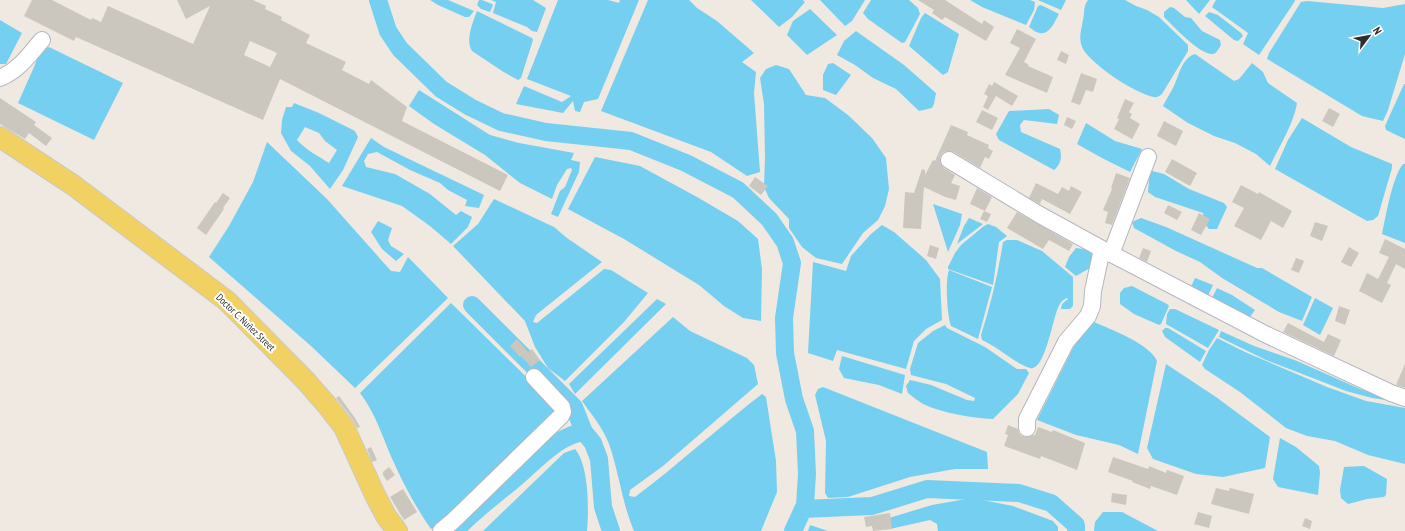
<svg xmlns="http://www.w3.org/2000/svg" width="1405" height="531" font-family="'PT Sans Narrow',sans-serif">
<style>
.water{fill:#75cff0;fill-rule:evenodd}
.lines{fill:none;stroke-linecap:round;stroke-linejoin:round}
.river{stroke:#75cff0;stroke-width:18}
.building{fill:#cbc7bf;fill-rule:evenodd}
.minor-casing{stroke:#b4b7c1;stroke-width:18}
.major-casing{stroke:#c9c9c9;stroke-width:22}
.minor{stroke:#fff;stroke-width:16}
.major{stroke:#f2d163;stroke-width:20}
.labels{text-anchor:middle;stroke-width:4;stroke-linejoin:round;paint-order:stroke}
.street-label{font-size:10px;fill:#2e2e2e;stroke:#fff}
</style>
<rect width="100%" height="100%" fill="#efe9e1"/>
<path class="water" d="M430 0H448L474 11 469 17H465L438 5Z
M479 0H482L492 4 493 5 490 12 481 9 477 5Z
M491 0H533L546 8 537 32 532 31 527 27 493 13 496 2Z
M558 0H608L619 3 620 0H639L598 99 584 102 580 112 575 111 573 101 563 113 516 104 524 86 562 102 571 96 527 79Z
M648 0H689L697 8 717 21 754 53 742 62 756 72 754 93 760 172 747 176 711 152 601 111Z
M751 0H803L805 2 792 17 779 27Z
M820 0H865L852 21 845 26Z
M871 0H909L918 8 920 14 905 42 902 43 868 19 863 13Z
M970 0H1030L1035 2 1034 10 1026 25 982 7Z
M1038 0H1066L1061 10Z
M1088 0H1125L1136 6 1147 10 1159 17 1188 45V51L1162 94C1159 96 1157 98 1154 97 1136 94 1092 65 1083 49 1078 39 1081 31 1083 20 1085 11 1083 7 1088 0Z
M1186 0H1210L1199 14Z
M1216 0H1295V1L1259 55 1243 44 1248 33 1212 7Z
M1307 1 1383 8 1405 4V54L1388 110 1383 121 1362 116 1267 59 1269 53 1301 2Z
M1041 5 1059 14C1055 21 1050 35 1040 33 1036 33 1032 29 1029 27L1038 6Z
M1170 7 1174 8 1185 17 1191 18 1202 31 1220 40 1221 45C1219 48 1216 54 1213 54 1201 56 1172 25 1164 17V12Z
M810 9 837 35 807 55 787 35 793 21Z
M477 11 532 38 533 40 521 78 518 80 502 71 472 51C465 40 473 22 477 11Z
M1209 12 1218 15 1241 33 1243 36 1238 41 1234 40 1205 16Z
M925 13 959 34 948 72 943 75 909 46 921 18Z
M0 20 22 33 6 64H0Z
M856 31 904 65 936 93 934 104 932 108 919 111 896 89 873 78 855 65 837 55 844 41Z
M49 47 123 83 94 140 18 103 34 67 37 59 44 49Z
M1195 54 1234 81 1239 79 1252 63 1263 72 1268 83 1297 103C1294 123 1279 147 1270 166L1256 154 1235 143 1214 136 1188 123 1163 106C1166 99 1171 93 1174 86 1179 75 1182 58 1195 54Z
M833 63 851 75 836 95 823 90V75L828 64Z
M776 65 789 69 806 95 825 98 848 115 872 138 886 158 889 189 885 206 878 220 863 233 842 264 816 258 802 247 789 228V219L769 198 764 187 765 157 764 104 760 78 766 69Z
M1404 84H1405V139L1386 130 1385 126Z
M419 90 490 135 519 143 574 153 571 160 580 162 579 172 558 217 551 214 560 191 565 187 572 170 571 168 567 169 557 185 552 199 520 183 485 155 434 124 409 106Z
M294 103 319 113 355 131 358 137 343 170 330 189 310 166 291 151 281 133 282 120 286 107H292ZM305 127 319 133 325 141 337 150 329 163C318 156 306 150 297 140Z
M1049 109 1059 115 1057 124 1024 120 1020 125 1021 132 1060 149C1062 158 1061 164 1054 170L999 140 996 134 1009 111Z
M1302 118 1351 147 1392 164V168L1378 216 1373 220 1367 221 1275 169 1288 140Z
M1086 123 1115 141 1142 149 1130 172 1102 158 1077 144Z
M371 138 384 147 484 195 479 208 465 206 467 200 448 190 440 183 410 170 377 152 368 154 364 161 366 167 395 174 430 194 456 215 461 211 472 217 468 227 451 244 430 226 402 206 342 186Z
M267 142 327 199 391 271 400 272 408 257 448 298 355 388 311 346 209 257 229 226 253 182Z
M595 157 640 166 697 197 738 221 758 239 762 269 761 321 743 318 724 306 699 285 624 239 568 209Z
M1403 164H1405V243L1382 234C1386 216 1392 178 1403 164Z
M1152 171 1164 174 1189 189 1224 203 1227 207 1217 229H1209L1205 224 1203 213 1155 197 1148 192 1149 179Z
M494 199 554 227 567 238 602 262 536 315 533 322 537 323 604 269 611 270 648 293 624 322 565 381 548 368 535 347 525 321 453 246 478 224Z
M933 204 962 214 960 225 948 252Z
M969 218 983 224 957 244 964 226Z
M1141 218 1166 227 1257 268H1262L1312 297 1302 321 1279 312 1222 278 1200 262 1176 251 1134 228 1132 222Z
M378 221 392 228 388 240 391 246 404 254 396 261 382 249 371 232Z
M988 224 996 227 1007 236 999 242 993 285 948 269V267L955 253 961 245 984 226Z
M882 225 894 232 926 260 940 279 942 320 926 329 914 341 906 369 837 350 833 361 808 353 813 262 846 271 851 256 871 234Z
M1007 240H1017L1042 251 1073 277V306L1070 309H1061L1062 304 1068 299 1067 298C1065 299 1061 301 1060 304 1053 313 1046 372 1030 368 1016 364 998 347 982 340L981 335C991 304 998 274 1003 242Z
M1076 248 1091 250 1096 256 1090 268 1076 276 1065 267 1069 257Z
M949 270 992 287 978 339 951 326C947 315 945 281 949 270Z
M1195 278 1213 285 1206 300 1189 291Z
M1132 286 1167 304 1169 306 1161 324 1159 325 1134 314 1120 304V293L1124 288Z
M1217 288 1232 295 1255 310 1247 321 1210 302Z
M1315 298 1333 308 1320 335 1303 325Z
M657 299 666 304 575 394 569 384Z
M451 303 558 408 557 413 447 518 431 529C417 509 405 487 395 465 383 440 377 415 360 393Z
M1170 309H1175L1219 330 1208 348 1166 324 1167 314Z
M673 317 690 331 747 358 754 365 758 384 663 466 630 490 629 496 635 497C679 464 719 427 762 394L766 397 776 461 777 492 761 531H634C622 503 619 472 609 444 603 428 592 415 582 401Z
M1094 322C1110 329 1150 344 1157 361L1138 454 1119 445 1076 435 1037 420 1076 342Z
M945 325 947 328 985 347 1017 369H1026L1029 373 1018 394 993 419C972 418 942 413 923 404 918 401 913 397 908 393L906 386 910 380 931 385 967 400 974 401 975 398 946 384 911 375 910 369 918 343 933 331Z
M1165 328H1168L1206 351 1200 362 1165 337 1162 331Z
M1221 331 1254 346 1297 361 1360 389 1386 398 1385 400 1372 398 1346 391 1266 360 1219 337Z
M1217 338 1245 352 1327 387 1366 401 1405 408V464L1368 455 1335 441 1307 436 1286 428 1240 392 1205 369 1202 365 1209 350Z
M842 356 905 375 902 394 879 385 844 378 839 369Z
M1166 364 1216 397 1270 437 1265 468 1223 477 1196 474 1153 459 1147 448Z
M823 387 987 452 988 469H955L910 477 848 497 828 498 825 493 826 441 815 395 818 389Z
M1280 438 1296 447 1319 466 1320 473 1318 495 1278 487 1273 479Z
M575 449C589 465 589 510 587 531H483L564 453Z
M1364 466 1387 479 1386 495 1384 497 1367 499 1348 504 1341 498 1340 490 1344 467Z
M972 498 1013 506 1053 521 1058 527V531H938L937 524 930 520 890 529 889 518 932 505Z
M1103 512H1122L1158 531H1094L1095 522Z
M810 525 828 531H808Z"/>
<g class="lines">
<path class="river" d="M378 0 388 31 400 49 441 89 470 107 501 122 546 132 631 141 686 163 738 190 769 219 785 242 792 263 784 318 785 353 794 399 805 431 807 474 805 505 793 531
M472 305 574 407 584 432
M803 509 872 506 927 489 1019 493 1051 503 1076 525V531
M455 531C472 512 493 497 512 481 533 464 557 435 584 432L593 443 599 459 603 507 611 531"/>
</g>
<path class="building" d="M32 0H52L91 20 92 18 101 22 108 6 193 44 210 6 186 19 177 0H253L266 6 265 9 282 17 281 20 310 35 306 43 346 62 342 70 369 84 371 80 407 107 402 121 508 175 500 191 280 79 263 120 76 37 74 41 24 16ZM250 41 277 53 270 67 244 55Z
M918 0H945L982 24 984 20 994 27 986 41 945 17 942 20 932 13 934 10Z
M1017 29 1036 39 1024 62 1029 65 1028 66 1053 77 1047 93 1005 75 1020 48 1010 43Z
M1061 51 1069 55 1066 64 1057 60Z
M1081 73 1097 79 1093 92 1086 90 1080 105 1071 102Z
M994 82 1018 96 1012 106 996 96 988 110 983 107 988 96 984 94 989 84 992 86Z
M0 98 36 122 34 125 52 138 46 146 29 133 25 139 0 124Z
M1125 99 1134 103 1129 112 1132 114 1130 118 1140 124 1132 139 1114 129 1119 119 1117 118Z
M1329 108 1340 114 1333 127 1322 121Z
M982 110 998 118 992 130 976 122Z
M1067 117 1076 121 1072 129 1064 125Z
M1164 121 1183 131 1176 146 1157 136Z
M951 125 968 132 967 135 989 145 988 148 993 151 989 159 985 157 980 168 954 152 949 151 944 152 941 155 940 159 941 164 944 168 955 175 951 183 960 186 956 200 945 197 924 187 921 229 903 228 905 192 914 193 922 169 925 170V175L933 160 935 161Z
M1172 159 1197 173 1190 186 1165 172Z
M1116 173 1130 178 1112 225 1105 223 1108 212 1103 210 1112 189 1111 188Z
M755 177 768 186 761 195 749 186Z
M1036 183 1058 194 1062 187 1069 191 1071 186 1082 192 1070 214 1042 199 1040 204 1029 198Z
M1241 185 1258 194 1259 192 1292 211 1283 228 1271 221 1261 240 1234 226 1244 208 1232 202Z
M977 188 992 197 985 211 970 204Z
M223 193 230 198 223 208 224 209 206 235 197 228 215 202 216 203Z
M1168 205 1182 212 1177 220 1164 213Z
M984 211 991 214 987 222 980 219Z
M1017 212 1073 244 1069 251 1049 240 1043 249 1007 228Z
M1199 213 1210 219 1201 235 1191 230Z
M1315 222 1328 226 1322 241 1310 236Z
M1385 239 1405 249V269L1396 264 1387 283 1391 285 1382 303 1359 291 1367 273 1378 279 1389 257 1379 253Z
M930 245 939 248 936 259 927 256Z
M1349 247 1359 253 1351 267 1341 262Z
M1143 248 1151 251 1147 262 1139 258Z
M1296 258 1304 261 1299 273 1291 270Z
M1339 306 1350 310 1345 325 1335 321Z
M1288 323 1324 342 1328 334 1341 340 1334 356 1283 332Z
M517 339 528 352 532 349 540 360 531 367 521 356 520 357 510 346Z
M1405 364V388L1396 385Z
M339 396 355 418 360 427 357 428 353 420 336 398Z
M1008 425 1018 429 1019 433 1022 436 1027 437 1033 435H1035L1038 427 1052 432 1053 430 1085 443 1077 470 1041 456 1040 459 1004 446 1008 435 1005 434Z
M371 447 377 460 372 462 367 449Z
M1113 457 1148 469 1149 466 1166 473 1167 470 1184 476 1177 495 1151 486 1150 489 1132 482 1133 481 1108 472Z
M389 467 395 475 387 481 383 475V472Z
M1216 488 1229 491 1230 488 1254 494 1249 514 1211 504Z
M403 489 417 512 404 520 390 497Z
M1112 493 1127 495 1126 505 1111 502Z
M1198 512 1212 516 1209 528 1194 524Z
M890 513 892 529 873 531 872 526 866 527 864 517Z
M1305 518 1312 521 1310 529 1302 526Z"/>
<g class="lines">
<g class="minor-casing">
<path id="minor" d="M0 78C19 70 29 55 42 40
M949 160 1040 215 1102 249
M1111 254 1148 157
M1027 428V419L1066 342 1088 316 1092 306 1093 291 1102 249 1265 334 1391 393 1405 398
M441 531 453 521 561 416 563 412 562 407 534 377"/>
</g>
<g class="major-casing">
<path id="major" d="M0 137 73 185 227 301 305 380 326 404 344 427 375 495 386 516 397 531"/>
</g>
<use href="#minor" class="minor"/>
<use href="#major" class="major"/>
</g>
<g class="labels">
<g class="street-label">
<text transform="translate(246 322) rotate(44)" y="4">Doctor C. Nuñez Street</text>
</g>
</g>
<g transform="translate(1369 36) rotate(58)" stroke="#ffffff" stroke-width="3" paint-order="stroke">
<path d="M0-3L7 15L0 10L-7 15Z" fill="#2e2e2e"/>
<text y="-6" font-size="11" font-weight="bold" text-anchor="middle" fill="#2e2e2e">N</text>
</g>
</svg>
